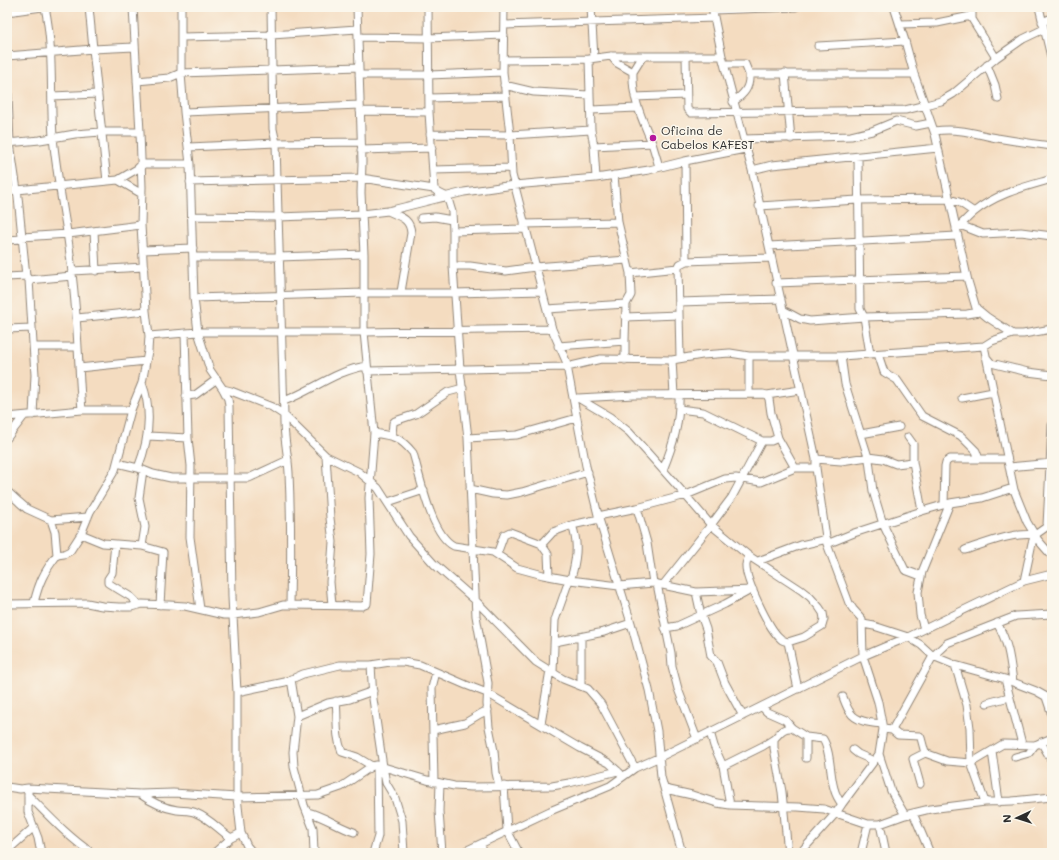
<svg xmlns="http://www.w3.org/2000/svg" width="1059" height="860" font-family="Mali,sans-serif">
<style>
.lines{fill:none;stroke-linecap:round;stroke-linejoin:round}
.minor-casing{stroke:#908476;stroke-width:9}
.minor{stroke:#fff;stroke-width:7}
.poi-dot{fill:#b5179e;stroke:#fbf7ec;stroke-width:1.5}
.labels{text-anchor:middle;stroke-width:3;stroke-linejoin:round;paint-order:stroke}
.poi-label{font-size:12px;fill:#2b2b2b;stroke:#fbf7ec;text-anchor:start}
</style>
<rect width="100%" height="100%" fill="#fbf7ec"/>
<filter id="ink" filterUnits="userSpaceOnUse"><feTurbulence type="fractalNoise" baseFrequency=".025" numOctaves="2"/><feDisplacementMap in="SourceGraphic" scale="8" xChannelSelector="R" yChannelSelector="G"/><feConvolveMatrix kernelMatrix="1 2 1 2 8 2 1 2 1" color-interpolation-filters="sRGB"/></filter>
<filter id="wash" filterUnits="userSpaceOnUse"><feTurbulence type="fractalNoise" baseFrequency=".012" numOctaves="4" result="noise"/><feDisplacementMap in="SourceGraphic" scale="16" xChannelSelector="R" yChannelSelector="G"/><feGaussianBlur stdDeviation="0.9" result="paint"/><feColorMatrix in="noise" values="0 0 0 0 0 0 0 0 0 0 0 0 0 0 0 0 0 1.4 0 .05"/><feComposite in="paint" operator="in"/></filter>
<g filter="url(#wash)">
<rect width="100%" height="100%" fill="#f4dcc0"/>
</g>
<g filter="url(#ink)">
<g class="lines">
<g class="minor-casing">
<path id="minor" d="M45 7C54 50 50 93 53 137 56 169 62 201 67 232 69 246 71 260 72 274 78 320 78 365 82 410
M89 7 93 49 107 181
M181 7V73L184 112 190 164 194 298 198 332 210 370 223 389 228 399 229 406 232 597 237 692V797L241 833 247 846 253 853
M271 7 273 129 276 143 277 180 284 415C283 434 288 454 289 473 291 517 291 561 290 605
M428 7 429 112 434 189 439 193 445 196 449 202 452 212 453 231V266L460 369 468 438 476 616 488 683 487 704 489 727 494 751 496 773 499 786
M504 7 503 72 510 135 512 175 552 329 566 361 586 466 599 519 631 623 649 690 657 731 661 777 682 853
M591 7 594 58
M712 7 722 56 752 170 769 246 816 459V468L827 544 849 603 853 609 862 619 863 656 878 702 883 729
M894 7 905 41 914 74 935 134 968 281 976 308 987 317 1013 334H1023L1052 329
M972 7V19L996 58
M1039 7 1052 61
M713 10 796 7
M7 12 42 7
M1042 22 1052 18
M900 24 937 23 971 16
M504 25 714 18
M182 37 272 35 357 29
M358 37 428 38 504 35
M818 46 905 41
M7 56 93 49 134 47
M611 56 617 63 633 72C632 100 642 118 652 143 654 150 657 159 659 167
M686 56 687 109 691 113 905 110 926 105 941 101 953 94 996 58 1023 39 1044 29
M589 59 591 130 594 146 596 178
M503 60 589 59 611 56H722
M725 64H745L749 74H914
M987 65 995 85 998 99
M633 72 643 56
M785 73 791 139
M7 74 10 143 18 197 26 276 29 280 35 375 33 415
M359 75H429L503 72
M137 81 169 78 181 73 359 67
M504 85 534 92 589 95
M52 96 98 94
M635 97 686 95
M429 98 505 96
M733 102C744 94 750 88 749 74
M591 110 637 108
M360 111 429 112
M184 112 360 105
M934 131C959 128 972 133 997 138 1015 141 1034 144 1052 146
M430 134 510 135 591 130
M744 139 851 136 872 131 896 121 916 126 931 123
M7 143 40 140 75 134 101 132H140
M594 146 652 143
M189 147 276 143 361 142
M361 150 432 148
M858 157 860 309 864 317 870 354
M685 161 686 261
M433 170 511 168
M752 170 772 165 938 148
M118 180 142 194
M190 182 361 178 434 189
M7 191 118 180 137 169 142 164H190
M759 206 858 200 949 199 959 202 974 212
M388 211C400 217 410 218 411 233L401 292
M192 216 278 217 362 214 388 211 464 192 514 185 596 178 649 170 685 161 745 149
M421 218 435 217 452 220
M524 224 618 222
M960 225 983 234 1021 232 1052 236
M956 229C962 224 968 217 974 212 997 193 1025 187 1052 179
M94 231 96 271
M453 231 525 229
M22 237 68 234 141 225
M7 240 22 239
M769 246 957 236
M143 250 193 248
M193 257H279L364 254
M453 266H470L506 271 535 267 627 260
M72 271 144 267
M630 273 678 268
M7 277 26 276
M29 280 72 276
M776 283 966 276
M194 298 364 293H455L542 291
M679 302 781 299
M547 309 626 304
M783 310 800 319 810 321 864 317 967 314 980 312
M625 317 679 315
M77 318 146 311
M7 329 32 328
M185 334 188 438 191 466 190 537 200 609
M149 336 198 332H364L552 329
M625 341V360
M558 346 625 341 626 304 631 295 630 273 618 222 614 175
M984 346 1014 490 1027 522 1038 540 1052 556
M34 347H78
M878 354 884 372 897 380 922 416 961 436 976 451 979 459
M841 356 845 384 869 460 873 491 883 524 905 570 921 576
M986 357 991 363 1028 372 1052 375
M680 358 678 268 680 264 686 261 771 258
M672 360 674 395
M79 368 146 361
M367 371 567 367 601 359 672 360 702 355 730 353 749 356H841L984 346 992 341 1013 334
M223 389 231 391 272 407 284 415 326 456 359 472 378 488 409 536 434 564 475 600 536 662 563 679 588 689 601 704 635 768
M749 394V356
M767 395 800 390
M186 396 195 395 217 379
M578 398 610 417 629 432 680 489 711 525 749 556 801 590 810 597 819 607 823 613 824 619 822 626 804 637 788 642C785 641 782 641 780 638 769 629 745 579 746 565 746 562 748 559 749 556
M578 398 634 395 763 394 767 395 769 399 771 413 778 438 795 468
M962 398 993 392
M284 401C312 391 336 370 367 366
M679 409 703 412 762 441H771L778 438
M7 417 82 410H131
M374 433C394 436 400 437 413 453 420 476 431 535 454 546L493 552 517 568 543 575 570 580 619 586 653 583 696 592 753 590
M861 434 899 427
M392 435 393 423 395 421 416 414 448 392 463 388
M148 436 188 438
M908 437 913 444V462L922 511
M7 438 24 416
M468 438 517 435 577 418
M326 456 330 518 333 542 330 582 332 605
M816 459 841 461 868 457 883 459 896 464 913 462
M117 463 138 468 153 474 171 478H249L288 460
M1009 467 1052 463
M138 468C149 440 153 412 142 383
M663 470C673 445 680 423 679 395
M470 489 493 494 507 495 522 492 588 472
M7 491 19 502 27 509 51 520 88 517
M388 502 424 490
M944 505 945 466 946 462 950 459H1007
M637 508 647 543 653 583
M598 516 637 508 686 495 725 479 736 478 761 482 795 468H816
M51 520 55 532 57 555
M1047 526 1052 425
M81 534 103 543 142 546 163 552 160 605
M115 544 112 573 108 579V583L131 597 139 605
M541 544 548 554 549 576
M827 544 854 533 922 511 950 503 982 498 1013 488
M142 546 145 527 139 498 143 470
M965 550C987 543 1012 532 1035 535
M497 554 504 535 510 532 542 544 553 532 572 525 599 519
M758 561 801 545 827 539
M1024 581 1052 574
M657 584 671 653 672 666 678 689 697 739
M663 585 711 525 732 497 762 441
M696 592 701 615 706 629 711 656 717 662 725 683 743 716
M34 603C39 582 44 572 57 555L64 554 70 551 81 534 90 512 115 470 131 410 142 383 148 351 149 336 146 311 141 225 142 187 140 132 133 7
M7 604 87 603 102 606 119 607H131L142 604 169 605 185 606 224 615H233L259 612 283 605H290L362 606 367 604 371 554 369 498 374 433 364 332V254L361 193 362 162 357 7
M997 623C1009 644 1010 659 1013 682
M863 624 874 626 908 637 1024 581 1032 543 1035 535 1052 523
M665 628 677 626 725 604 749 591
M924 629 920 615 918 592 922 572 950 503
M581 637V686
M555 642 604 632 631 623
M788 642 798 689
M371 665 373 699 383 767 386 783 395 798 402 821 404 853
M955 665 967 705 970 728 971 763 985 802
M553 672 555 620 568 583C571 579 572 575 573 571 577 554 578 542 572 525
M291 679 297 716 293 752 294 767 304 805 313 828 314 853
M1005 679 1022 744
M237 692 285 682 303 674 340 665H371L390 662H403L420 665 466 685 487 693 580 748 609 763 620 773
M843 697C845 702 847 708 850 712 856 722 872 723 882 724
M1046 697 1052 715
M336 701C338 718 335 736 342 752L357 757 372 766
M987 703 1009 697
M762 707 767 712 785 720 792 728 806 737 823 739C834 757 827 787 842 804
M297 716 328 703 350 699 373 691
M541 724 550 670
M433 730 465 723 480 714 488 710
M892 730 898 735 920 736 921 738 925 753 947 761 971 763 1003 744 1035 745 1052 738
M710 732 714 746 723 766 730 805
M1041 742 1052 761
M853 750 858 754 874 761
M992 751 999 802
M879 754 891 791 905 815
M1015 757 1029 753 1035 745
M806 758V737
M723 766 763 746 774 739
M434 782 432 688 436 672
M440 783 439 811 442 853
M920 784 913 759 925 753
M504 786 507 830 519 853
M7 787 20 789 28 788
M665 789 692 795 717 803 730 805 798 807 824 809 868 824H880L905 815 930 809 985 802 1012 801 1052 797
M140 794C151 802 164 808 177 810 183 811 190 810 196 813 209 818 219 830 231 838
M28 795C48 815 68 837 92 853
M307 812C324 816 338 827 354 832
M913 813 930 853
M880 824 886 853
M480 844 484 853
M7 851 34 827
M41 853 38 838 28 812V788L140 794 173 793 237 797 318 795 341 787 372 766 377 765 427 780 454 786 472 787 552 786 569 783 618 771
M214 853 231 838 241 833
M373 853 378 836 377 765
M461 853 550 811 610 786 635 768 660 757 863 656 908 637 921 645 933 656 955 665 1005 679 1036 691 1052 700
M788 853 782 792 774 748V739C780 733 783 727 792 728
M800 853 836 813 842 804 874 761 879 754 883 729 892 730 933 656 947 643 1016 616 1052 614
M861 853 868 824"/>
</g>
<use href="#minor" class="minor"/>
</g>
</g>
<circle class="poi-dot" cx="653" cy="138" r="4"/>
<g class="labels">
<g class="poi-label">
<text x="661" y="135">Oficina de<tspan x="661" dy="14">Cabelos KAFEST</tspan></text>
</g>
</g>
<rect width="1059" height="860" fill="none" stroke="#fbf7ec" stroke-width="24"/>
<g transform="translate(1017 818) rotate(266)" stroke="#fbf7ec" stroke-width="3" paint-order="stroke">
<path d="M0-3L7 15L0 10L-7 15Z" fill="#2b2b2b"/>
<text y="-6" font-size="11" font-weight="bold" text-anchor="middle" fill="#2b2b2b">N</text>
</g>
</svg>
